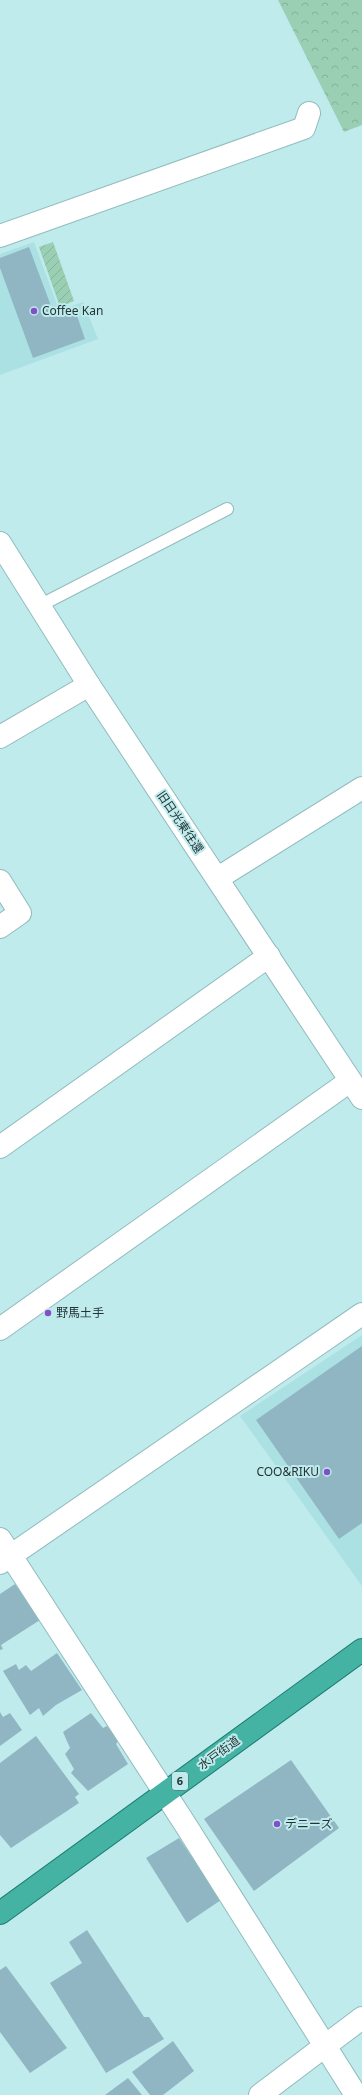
<svg xmlns="http://www.w3.org/2000/svg" width="362" height="2095" font-family="'Noto Sans','Noto Sans JP',sans-serif">
<style>
.built{fill:#ace1e4}
.park{fill:url(#park-crowns)}
.garden{fill:url(#garden-furrows)}
.building{fill:#90b6c3}
.lines{fill:none;stroke-linecap:round;stroke-linejoin:round}
.service-casing{stroke:#91bbbd;stroke-width:14}
.minor-casing{stroke:#91bbbd;stroke-width:24}
.tertiary-casing{stroke:#91bbbd;stroke-width:24}
.trunk-casing{stroke:#1b7a6e;stroke-width:24}
.service{stroke:#fff;stroke-width:12}
.minor{stroke:#fff;stroke-width:22}
.tertiary{stroke:#fff;stroke-width:22}
.trunk{stroke:#44b3a4;stroke-width:22}
.poi-dot{fill:#8150c8;stroke:#c0ebed;stroke-width:1.5}
.labels{text-anchor:middle;stroke-width:4;stroke-linejoin:round;paint-order:stroke}
.shield{fill:#c0ebed;stroke:#526b6c;stroke-width:1}
.shield-label{font-size:11px;font-weight:bold;fill:#233435}
.poi-label{font-size:12px;fill:#233435;stroke:#c0ebed;text-anchor:start}
.street-label{font-size:12px;fill:#233435;stroke:#c0ebed}
</style>
<defs>
<pattern id="park-crowns" width="20" height="18" patternUnits="userSpaceOnUse"><rect width="20" height="18" fill="#9acfb3"/><path d="M2 6a3 3 0 1 1 6 0M12 15a3 3 0 1 1 6 0" fill="none" stroke="#84b29b"/></pattern>
<pattern id="garden-furrows" width="10" height="10" patternUnits="userSpaceOnUse"><rect width="10" height="10" fill="#9acfb3"/><path d="M-1 1l2-2M0 10L10 0M9 11l2-2" fill="none" stroke="#84b29b"/></pattern>
</defs>
<rect width="100%" height="100%" fill="#c0ebed"/>
<path class="built" d="M34 242 59 310 83 302 98 339 0 375V254Z
M362 1335V1586L240 1416Z"/>
<path class="park" d="M278 0H362V125L344 132Z"/>
<path class="garden" d="M53 242 74 301 60 307 39 247Z"/>
<path class="building" d="M29 247 54 314 74 307 85 339 33 358 0 268V258Z
M362 1346V1523L339 1539 256 1420Z
M15 1584 40 1620 1 1645 3 1649 0 1650V1594Z
M57 1653 82 1690 56 1705 43 1716 39 1708 30 1715 3 1671 16 1664 19 1670 26 1665 31 1671Z
M0 1712 3 1717 10 1713 22 1730 0 1746Z
M91 1713 103 1728 107 1726 118 1741 116 1744 128 1764 88 1791 71 1773 74 1769 65 1754 70 1748 63 1732Z
M36 1736 79 1794 75 1797 79 1803 11 1848 0 1835V1763Z
M291 1760 339 1828 254 1891 204 1819Z
M179 1838 221 1900 187 1923 146 1858Z
M87 1930 144 2017H149L164 2039 106 2073 50 1983 82 1963 69 1942Z
M6 1966 67 2048 30 2073 0 2032V1970Z
M173 2041 194 2071 163 2095H150L132 2072Z
M128 2078 142 2095H105Z"/>
<g class="lines">
<g class="service-casing">
<path id="service" d="M39 606 227 509"/>
</g>
<g class="minor-casing">
<path id="minor" d="M0 236 304 128 309 113
M0 737 89 685
M218 878 362 788
M0 881 20 913 0 927
M0 1147 269 956
M0 1329 350 1081
M0 1539 185 1824 356 2095
M0 1563 362 1314
M260 2095 362 2018"/>
</g>
<g class="tertiary-casing">
<path id="tertiary" d="M0 543 89 685 362 1098"/>
</g>
<g class="trunk-casing">
<path id="trunk" d="M0 1913 362 1650"/>
</g>
<use href="#service" class="service"/>
<use href="#minor" class="minor"/>
<use href="#tertiary" class="tertiary"/>
<use href="#trunk" class="trunk"/>
</g>
<g class="poi-dot">
<circle cx="34" cy="311" r="4"/>
<circle cx="48" cy="1313" r="4"/>
<circle cx="327" cy="1472" r="4"/>
<circle cx="277" cy="1824" r="4"/>
</g>
<g class="labels">
<rect class="shield" x="172" y="1772" width="16" height="18" rx="3"/>
<g class="shield-label">
<text x="180" y="1785">6</text>
</g>
<g class="poi-label">
<text x="42" y="315">Coffee Kan</text>
<text x="56" y="1317">野馬土手</text>
<text x="319" y="1476" text-anchor="end">COO&amp;RIKU</text>
<text x="285" y="1828">デニーズ</text>
</g>
<g class="street-label">
<text transform="translate(180 822) rotate(56)" y="4">旧日光東往還</text>
<text transform="translate(219 1753) rotate(-36)" y="4">水戸街道</text>
</g>
</g>
</svg>
